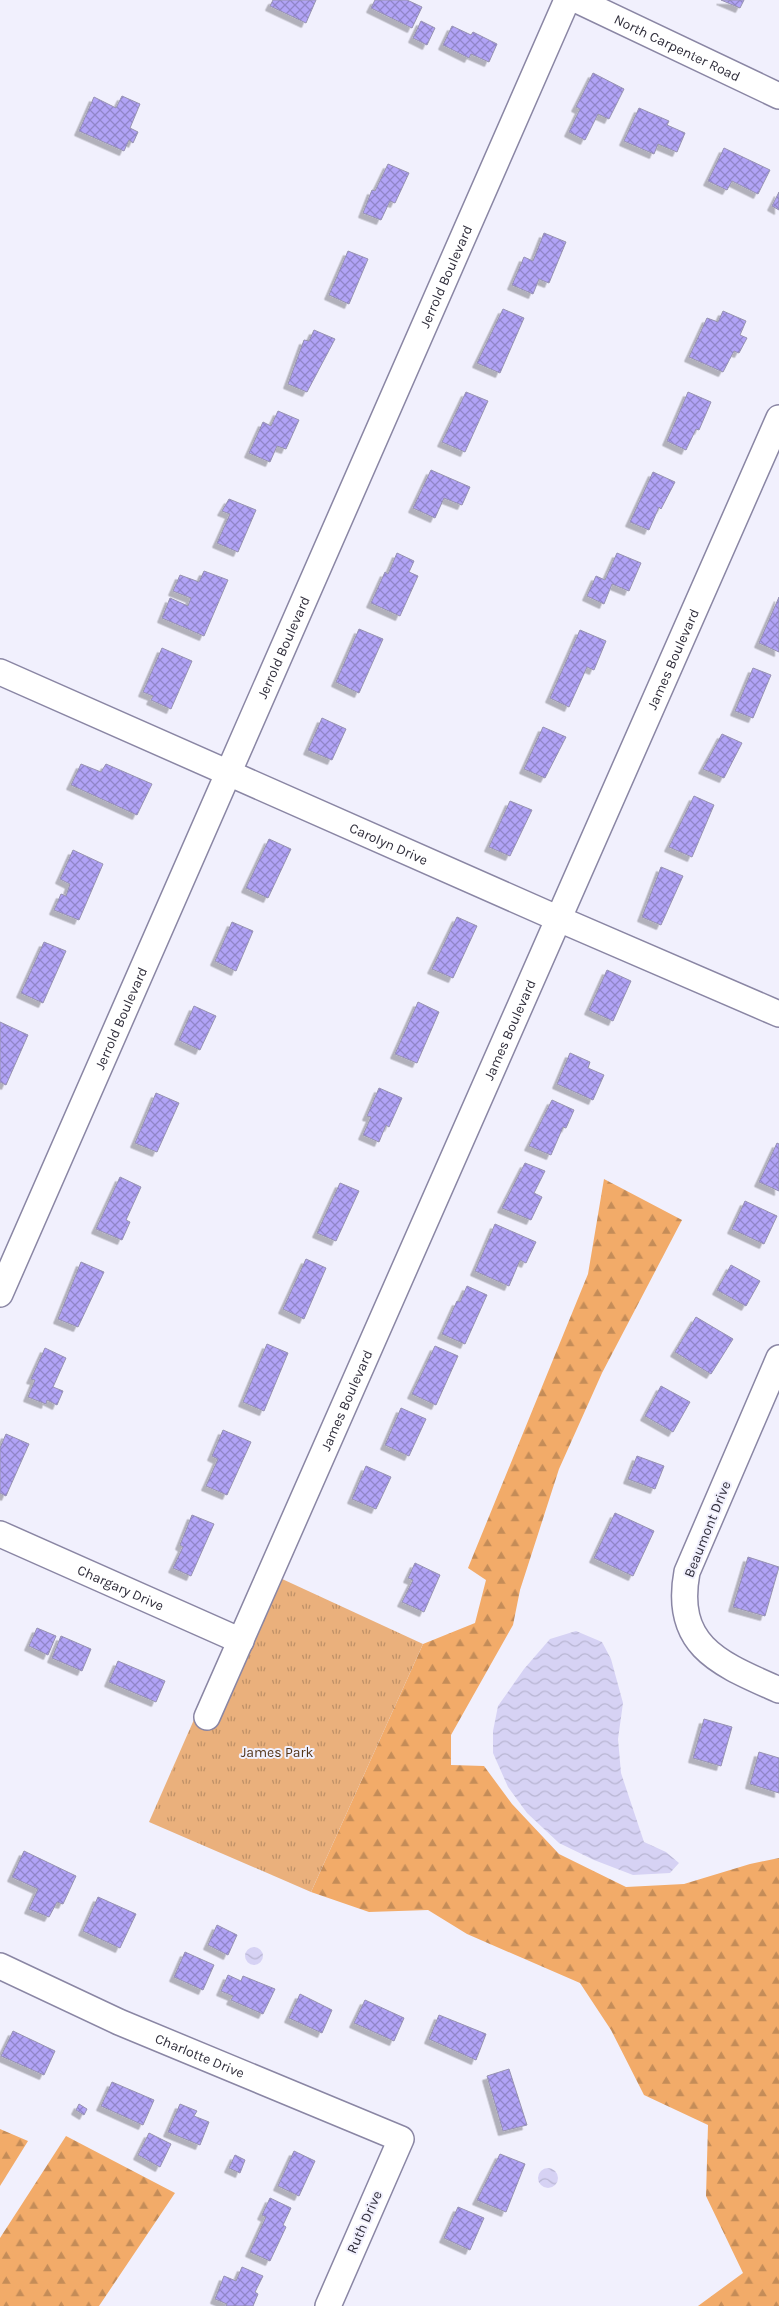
<svg xmlns="http://www.w3.org/2000/svg" width="779" height="2306" font-family="Karla,sans-serif">
<style>
.forest{fill:url(#forest-firs)}
.park{fill:url(#park-tufts)}
.water{fill:url(#water-waves)}
.building{fill:url(#building-cross-hatch);stroke:#9793b1;filter:url(#shadow)}
.lines{fill:none;stroke-linecap:round;stroke-linejoin:round}
.minor-casing{stroke:#8a86a4;stroke-width:28}
.minor{stroke:#fff;stroke-width:25}
.labels{text-anchor:middle;stroke-width:4;stroke-linejoin:round;paint-order:stroke}
.street-label{font-size:14px;fill:#302e3b;stroke:#f1f0fd}
.park-label{font-size:14px;fill:#533519;stroke:#f1f0fd}
</style>
<defs>
<pattern id="forest-firs" width="22" height="20" patternUnits="userSpaceOnUse" patternTransform="scale(1.25)"><rect width="22" height="20" fill="#f2ab69"/><path d="M5 1l3.5 6h-7zM16 11l3.5 6h-7z" fill="#c48c58"/></pattern>
<pattern id="park-tufts" width="24" height="20" patternUnits="userSpaceOnUse" patternTransform="scale(1.25)"><rect width="24" height="20" fill="#eab07c"/><path d="M3 7l-1-3M5 7V3M7 7l1-3M15 17l-1-3M17 17v-4M19 17l1-3" fill="none" stroke="#be9067"/></pattern>
<pattern id="water-waves" width="16" height="10" patternUnits="userSpaceOnUse" patternTransform="scale(1.25)"><rect width="16" height="10" fill="#d6d2f4"/><path d="M0 5q4-4 8 0t8 0" fill="none" stroke="#b8b5d2"/></pattern>
<pattern id="building-cross-hatch" width="8" height="8" patternUnits="userSpaceOnUse" patternTransform="scale(1.25)"><rect width="8" height="8" fill="#b1a3f6"/><path d="M0 0l8 8M0 8l8-8" fill="none" stroke="#9085c8"/></pattern>
<filter id="shadow"><feDropShadow dx="-4.5" dy="4.5" stdDeviation="0" flood-color="#0004"/></filter>
</defs>
<rect width="100%" height="100%" fill="#f1f0fd"/>
<path class="forest" d="M604 1179 682 1220 602 1373 559 1469 520 1590 513 1625 451 1735V1765L484 1766 512 1804 559 1854 626 1887 684 1884 750 1864 779 1858V2306H698L743 2273 706 2196 708 2125 644 2095 611 2030 580 1983 467 1934 428 1910 369 1912 311 1892 423 1644 475 1623 486 1580 468 1568 588 1274Z
M0 2129 28 2141 0 2186Z
M66 2136 175 2193 99 2306H0V2238Z"/>
<path class="park" d="M280 1578 423 1644 311 1892 149 1822 225 1649Z"/>
<path class="water" d="M576 1631 602 1642 611 1659 623 1703 618 1739 621 1773 644 1842 666 1852 679 1863 670 1873 633 1875 594 1860 559 1843 527 1813 508 1787 493 1753V1731L498 1706 524 1669 550 1639Z
M245 1956a9 9 0 1 1 18 0a9 9 0 1 1-18 0Z
M538 2178a10 10 0 1 1 20 0a10 10 0 1 1-20 0Z"/>
<path class="building" d="M273 0H316L306 23 270 6Z
M375 0H407L422 7 412 28 371 8Z
M721 0H744L740 8Z
M421 21 435 28 427 45 413 38Z
M452 26 471 35 473 32 497 44 489 62 471 54 469 58 443 45Z
M593 73 624 89 609 119 598 114 585 140 569 132 580 109 576 107Z
M122 96 140 104 130 128 138 132 133 143 129 140 124 151 79 131 94 97 116 108Z
M639 108 669 121 667 125 685 133 677 152 658 144 654 154 624 141Z
M724 148 770 170 758 194 732 181 727 190 708 181Z
M388 164 409 173 395 203 390 201 381 220 363 213 372 190 375 191Z
M779 192V210L772 206Z
M544 233 566 242 549 283 539 279 533 294 512 285 524 257 533 261Z
M348 251 368 259 349 304 329 295Z
M503 309 524 318 500 373 477 363Z
M723 311 746 321 740 335 747 338 739 353 734 351 723 372 689 357 707 318 718 322Z
M314 330 335 339 307 392 288 384 304 340 309 341Z
M466 392 488 401 465 452 442 442Z
M688 392 711 402 699 430 696 429 686 450 667 441Z
M278 411 299 420 286 449 277 446 270 462 249 453 263 422 271 426Z
M431 470 470 487 462 505 444 498 435 518 413 508Z
M653 472 675 482 661 509 659 507 649 530 630 522Z
M229 499 256 510 238 552 217 543 230 514 222 511Z
M397 553 414 561 409 572 418 576 400 616 371 603 385 572 388 574Z
M617 553 641 563 629 591 612 584 604 604 587 596 596 576 605 580Z
M204 571 228 580 204 636 162 618 170 598 188 606 191 598 173 591 180 575 199 582Z
M779 597V652L759 643Z
M359 629 383 639 359 693 336 682Z
M580 630 606 641 594 670 587 667 569 707 550 698Z
M162 648 192 661 171 709 151 700 153 696 143 692Z
M753 668 771 675 753 718 735 711Z
M322 718 346 729 332 760 308 750Z
M543 727 566 737 545 778 524 769Z
M722 734 742 743 724 778 703 769Z
M81 764 101 772 106 764 152 784 137 815 71 785Z
M694 796 714 805 692 857 669 847Z
M510 801 532 810 510 856 489 847Z
M269 839 291 849 268 898 246 888Z
M73 850 103 864 79 920 54 910 61 894 66 896 70 884 60 879Z
M661 867 683 876 661 925 642 917Z
M457 917 477 926 453 978 432 969Z
M232 922 253 931 236 971 215 961Z
M44 942 66 951 43 1003 21 993Z
M607 970 631 981 613 1021 589 1010Z
M418 1002 439 1012 417 1063 395 1054Z
M194 1006 216 1016 200 1050 179 1040Z
M0 1022 28 1035 6 1085 0 1082Z
M570 1053 590 1062 588 1068 604 1075 593 1100 557 1084Z
M379 1088 402 1098 389 1127 386 1125 379 1142 363 1135 371 1117 367 1116Z
M156 1093 179 1103 157 1152 135 1143Z
M552 1100 574 1110 566 1128 563 1127 551 1155 529 1146Z
M777 1143 779 1144V1191L759 1182Z
M525 1163 545 1171 534 1193 542 1197 531 1220 502 1208Z
M120 1177 141 1187 126 1220 130 1222 122 1240 96 1229Z
M340 1183 359 1191 336 1241 317 1233Z
M745 1201 777 1216 764 1244 732 1229Z
M495 1224 536 1242 526 1263 520 1260 509 1286 475 1271Z
M306 1259 326 1268 304 1319 283 1309Z
M81 1262 104 1272 78 1327 58 1319Z
M731 1265 760 1281 746 1306 717 1290Z
M467 1286 487 1295 465 1344 442 1334 457 1301 460 1302Z
M696 1317 733 1339 711 1374 675 1352Z
M267 1344 288 1353 264 1411 243 1402Z
M435 1346 458 1356 436 1405 412 1394Z
M45 1348 66 1358 53 1387 63 1391 57 1405 47 1400 46 1404 28 1397 35 1380 31 1379Z
M661 1386 690 1402 673 1432 645 1416Z
M401 1408 426 1419 409 1456 385 1445Z
M223 1430 251 1442 227 1495 206 1486 218 1459 212 1456Z
M6 1434 29 1444 6 1496 0 1493V1448Z
M637 1456 664 1466 655 1489 628 1479Z
M366 1466 391 1477 376 1509 352 1499Z
M615 1513 654 1531 633 1576 594 1558Z
M192 1515 214 1524 191 1576 173 1568 183 1547 180 1545Z
M748 1557 779 1567 765 1616 733 1607Z
M415 1563 440 1575 424 1612 402 1602 413 1580 408 1578Z
M37 1628 56 1636 48 1655 29 1646Z
M61 1636 91 1649 82 1671 52 1658Z
M118 1661 165 1681 156 1702 109 1682Z
M704 1719 732 1727 721 1766 693 1758Z
M759 1752 779 1758V1793L750 1784Z
M24 1851 76 1876 63 1904 57 1902 49 1917 29 1909 38 1889 12 1877Z
M98 1897 136 1914 120 1948 83 1931Z
M217 1925 237 1935 228 1955 208 1945Z
M185 1952 214 1965 203 1990 174 1977Z
M228 1975 241 1981 243 1976 275 1989 263 2014 231 2000 233 1996 221 1991Z
M300 1994 332 2010 322 2033 289 2018Z
M365 2000 404 2018 394 2041 354 2023Z
M439 2015 486 2034 476 2060 429 2039Z
M13 2031 55 2051 44 2075 1 2056Z
M509 2069 527 2125 503 2131 487 2076Z
M112 2082 154 2100 143 2125 101 2106Z
M79 2104 87 2109 84 2115 76 2110Z
M180 2104 197 2111 194 2116 209 2122 200 2145 168 2132Z
M149 2133 171 2144 160 2167 138 2155Z
M294 2151 315 2161 299 2196 278 2186Z
M500 2154 525 2164 506 2212 477 2200Z
M235 2155 245 2160 240 2173 229 2168Z
M270 2198 291 2208 283 2225 286 2227 270 2261 250 2252 266 2217 262 2215Z
M458 2207 484 2218 470 2250 444 2238Z
M242 2267 263 2276 255 2292 258 2294 253 2306H226L227 2304 215 2299 224 2276 236 2281Z"/>
<g class="lines">
<g class="minor-casing">
<g id="minor">
<path id="s1" d="M577 0 779 96"/>
<path id="s2" d="M0 672 559 919 779 1014"/>
<path id="s3" d="M0 1294 567 0"/>
<path d="M779 1358 687 1572C673 1647 721 1664 779 1690"/>
<path id="s4" d="M0 1534 241 1641"/>
<path id="s5" d="M207 1717 779 418"/>
<path id="s6" d="M0 1966 119 2022 401 2139 328 2306"/>
</g>
</g>
<use href="#minor" class="minor"/>
</g>
<g class="labels">
<g class="street-label">
<text dy="5" stroke="none"><textPath href="#s1" startOffset="111">North Carpenter Road</textPath></text>
<text dy="5" stroke="none"><textPath href="#s3" startOffset="1111">Jerrold Boulevard</textPath></text>
<text dy="5" stroke="none"><textPath href="#s3" startOffset="706">Jerrold Boulevard</textPath></text>
<text dy="5" stroke="none"><textPath href="#s5" startOffset="1156">James Boulevard</textPath></text>
<text dy="5" stroke="none"><textPath href="#s2" startOffset="425">Carolyn Drive</textPath></text>
<text dy="5" stroke="none"><textPath href="#s3" startOffset="301">Jerrold Boulevard</textPath></text>
<text dy="5" stroke="none"><textPath href="#s5" startOffset="751">James Boulevard</textPath></text>
<text dy="5" stroke="none"><textPath href="#s5" startOffset="346">James Boulevard</textPath></text>
<text transform="translate(707 1529) rotate(-68)" y="5">Beaumont Drive</text>
<text dy="5" stroke="none"><textPath href="#s4" startOffset="132">Chargary Drive</textPath></text>
<text dy="5" stroke="none"><textPath href="#s6" startOffset="219">Charlotte Drive</textPath></text>
<text transform="translate(364 2222) rotate(-66)" y="5">Ruth Drive</text>
</g>
<g class="park-label">
<text x="277" y="1757">James Park</text>
</g>
</g>
</svg>
